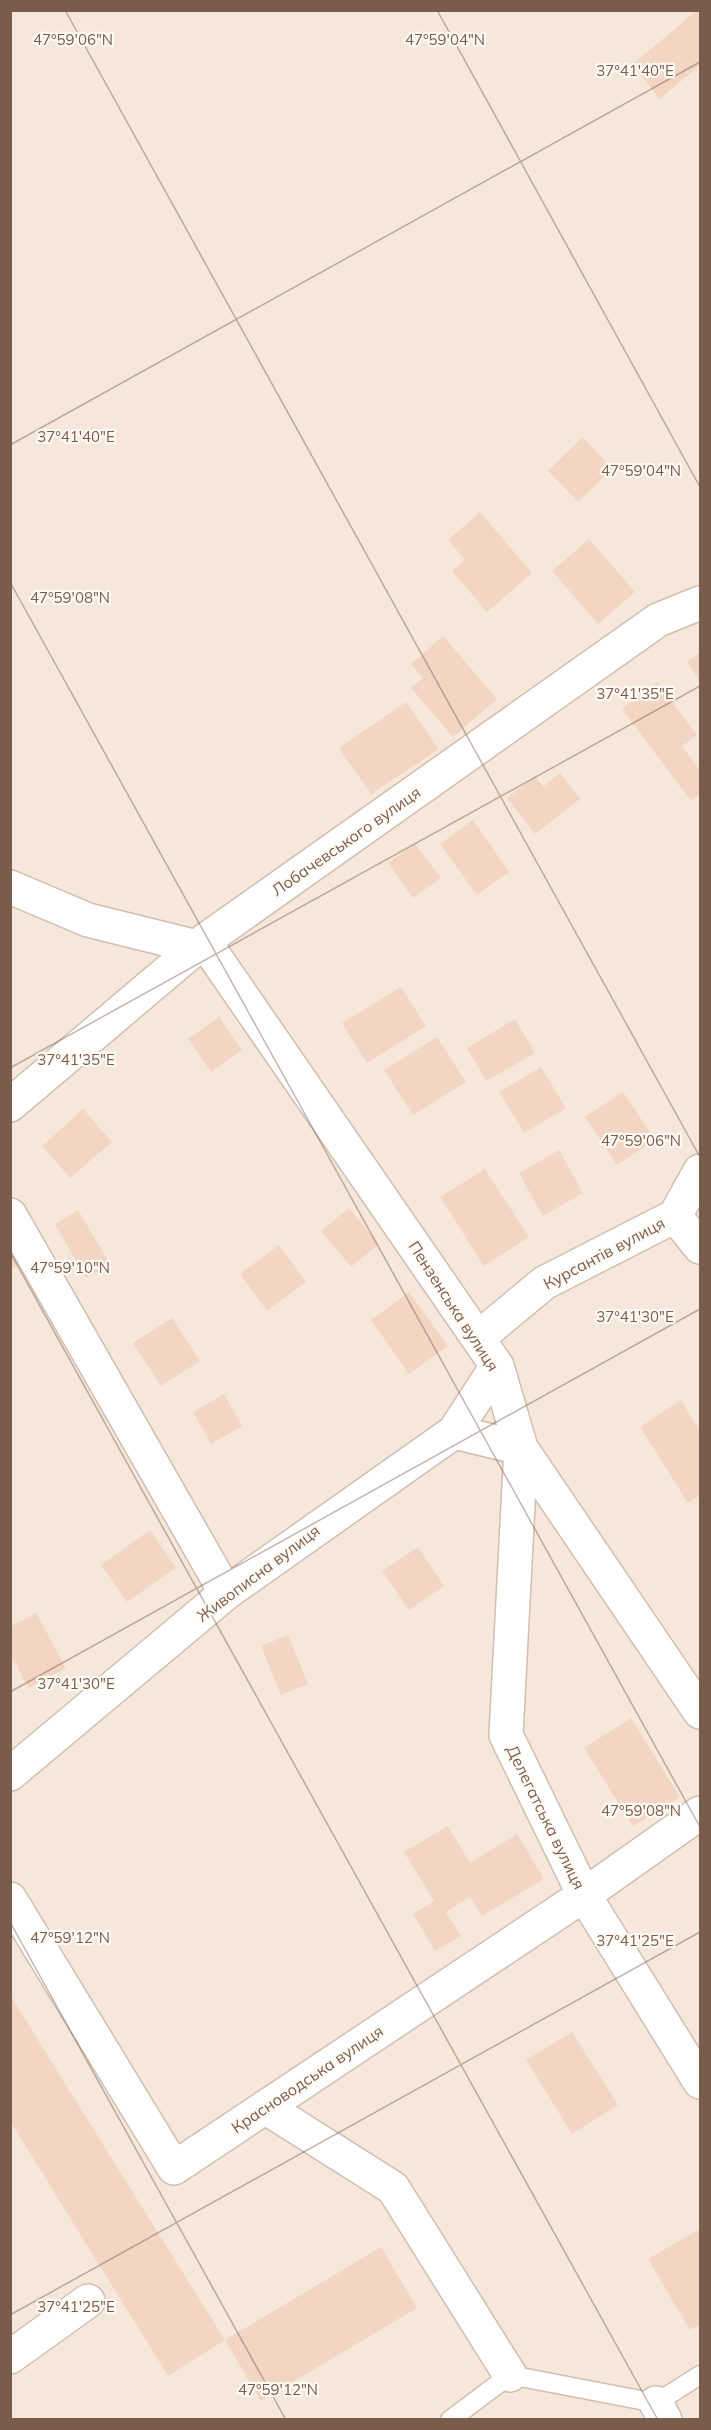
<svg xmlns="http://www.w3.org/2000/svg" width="711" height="2430" font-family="Mulish,sans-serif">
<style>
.residential{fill:#f5e8da}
.building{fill:#f3d5c3}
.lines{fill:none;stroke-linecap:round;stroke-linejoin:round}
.lane-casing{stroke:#d1beb0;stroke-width:21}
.street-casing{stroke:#d1beb0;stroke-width:36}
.lane{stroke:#fff;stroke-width:18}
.street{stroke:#fff;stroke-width:33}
.ticks{fill:none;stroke:#7a5c4d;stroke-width:1.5;stroke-opacity:0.45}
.labels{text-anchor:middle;stroke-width:4.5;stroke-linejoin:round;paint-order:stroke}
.street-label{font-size:16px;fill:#7a5c4d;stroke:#fffaf3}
.ticks-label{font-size:15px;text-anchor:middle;fill:#7a5c4d;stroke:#fffaf3;stroke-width:4.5;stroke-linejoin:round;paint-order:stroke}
</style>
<rect width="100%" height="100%" fill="#fdf6ec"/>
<path class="residential" d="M11 11H700V2419H11Z"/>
<path class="building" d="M697 10H700V65L660 99 632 65Z
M583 437 612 469 578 502 548 471Z
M480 512 532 573 487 612 452 571 465 560 448 540Z
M589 539 635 592 598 624 552 571Z
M443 636 497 699 453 737 411 688 423 678 411 664Z
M700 652V681L687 662Z
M657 682 697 735 682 746 700 771V794L691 801 622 709Z
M406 702 439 749 371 794 339 748Z
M560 773 580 799 535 834 507 798 535 776 543 787Z
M473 820 509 872 477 895 440 844Z
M415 844 441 878 413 898 388 863Z
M401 987 426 1026 367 1063 342 1023Z
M219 1017 242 1050 211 1072 188 1039Z
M515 1019 535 1053 486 1081 467 1048Z
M437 1037 466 1082 413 1115 384 1070Z
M541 1067 566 1108 524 1133 499 1092Z
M623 1092 655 1140 617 1165 585 1117Z
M83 1109 112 1142 70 1178 42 1146Z
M559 1150 583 1193 543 1216 519 1173Z
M485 1169 529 1237 484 1266 440 1197Z
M349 1208 379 1244 351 1267 321 1231Z
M78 1210 110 1264 86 1278 55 1224Z
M10 1245 21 1264 10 1270Z
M279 1245 306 1282 267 1311 240 1274Z
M409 1292 448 1346 409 1374 371 1320Z
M172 1318 200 1361 161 1386 133 1343Z
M224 1394 242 1426 211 1444 193 1412Z
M681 1400 700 1432V1495L688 1503 640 1427Z
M150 1530 176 1568 127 1602 101 1565Z
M418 1547 444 1586 409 1610 382 1571Z
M36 1613 66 1668 29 1688 10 1654V1627Z
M288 1635 308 1684 281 1695 261 1646Z
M631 1718 680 1797 633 1826 584 1748Z
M448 1826 470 1863 517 1834 544 1879 482 1916 470 1897 446 1912 461 1936 435 1951 413 1914 434 1901 404 1852Z
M10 1995 225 2340 168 2376 10 2121Z
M572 2032 618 2105 572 2134 526 2060Z
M698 2230 700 2235V2324L690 2330 648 2259Z
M381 2247 417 2308 261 2401 225 2340Z"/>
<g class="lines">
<g class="lane-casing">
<path id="lane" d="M450 2420 510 2375 656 2403 700 2375"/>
</g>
<g class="street-casing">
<path id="street" d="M10 887 88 920 197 947
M204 941 497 1366 521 1448 700 1712
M10 1105 204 941 658 620 700 603
M10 1215 226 1593
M675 1216 700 1247
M478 1338 544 1283 675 1216 700 1171
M454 1432 521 1448 506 1735 584 1895 700 2082
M10 1774 226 1593 454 1432 497 1366
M10 1899 174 2168 584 1895 700 1813
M265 2107 393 2188 510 2375
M10 2357 88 2301
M656 2403 665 2420"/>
</g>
<use href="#lane" class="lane"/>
<use href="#street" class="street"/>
</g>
<path class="ticks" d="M65 10 700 1157M437 10 700 487M10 445 700 62M10 582 700 1827M10 1068 700 686M10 1252 658 2420M10 1692 700 1309M10 1922 286 2420M10 2315 700 1932"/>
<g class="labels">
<g class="street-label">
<text transform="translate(346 841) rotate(-35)" y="6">Лобачевського вулиця</text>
<text transform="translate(604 1253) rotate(-28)" y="6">Курсантів вулиця</text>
<text transform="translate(454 1306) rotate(57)" y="6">Пензенська вулиця</text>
<text transform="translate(258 1573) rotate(-37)" y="6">Живописна вулиця</text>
<text transform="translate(546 1817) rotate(64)" y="6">Делегатська вулиця</text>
<text transform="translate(307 2079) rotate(-34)" y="6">Красноводська вулиця</text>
</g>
</g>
<g class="ticks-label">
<text x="73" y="45">47°59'06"N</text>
<text x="445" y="45">47°59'04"N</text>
<text x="635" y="76">37°41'40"E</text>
<text x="76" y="442">37°41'40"E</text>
<text x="641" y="476">47°59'04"N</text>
<text x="70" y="603">47°59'08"N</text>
<text x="635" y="699">37°41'35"E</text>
<text x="76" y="1065">37°41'35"E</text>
<text x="641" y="1146">47°59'06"N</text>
<text x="70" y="1273">47°59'10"N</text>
<text x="635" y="1322">37°41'30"E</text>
<text x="76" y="1689">37°41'30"E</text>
<text x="641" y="1816">47°59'08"N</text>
<text x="70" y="1943">47°59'12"N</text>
<text x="635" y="1946">37°41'25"E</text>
<text x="76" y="2312">37°41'25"E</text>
<text x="278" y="2395">47°59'12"N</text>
</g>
<rect width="711" height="2430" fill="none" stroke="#7a5c4d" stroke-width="24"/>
</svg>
